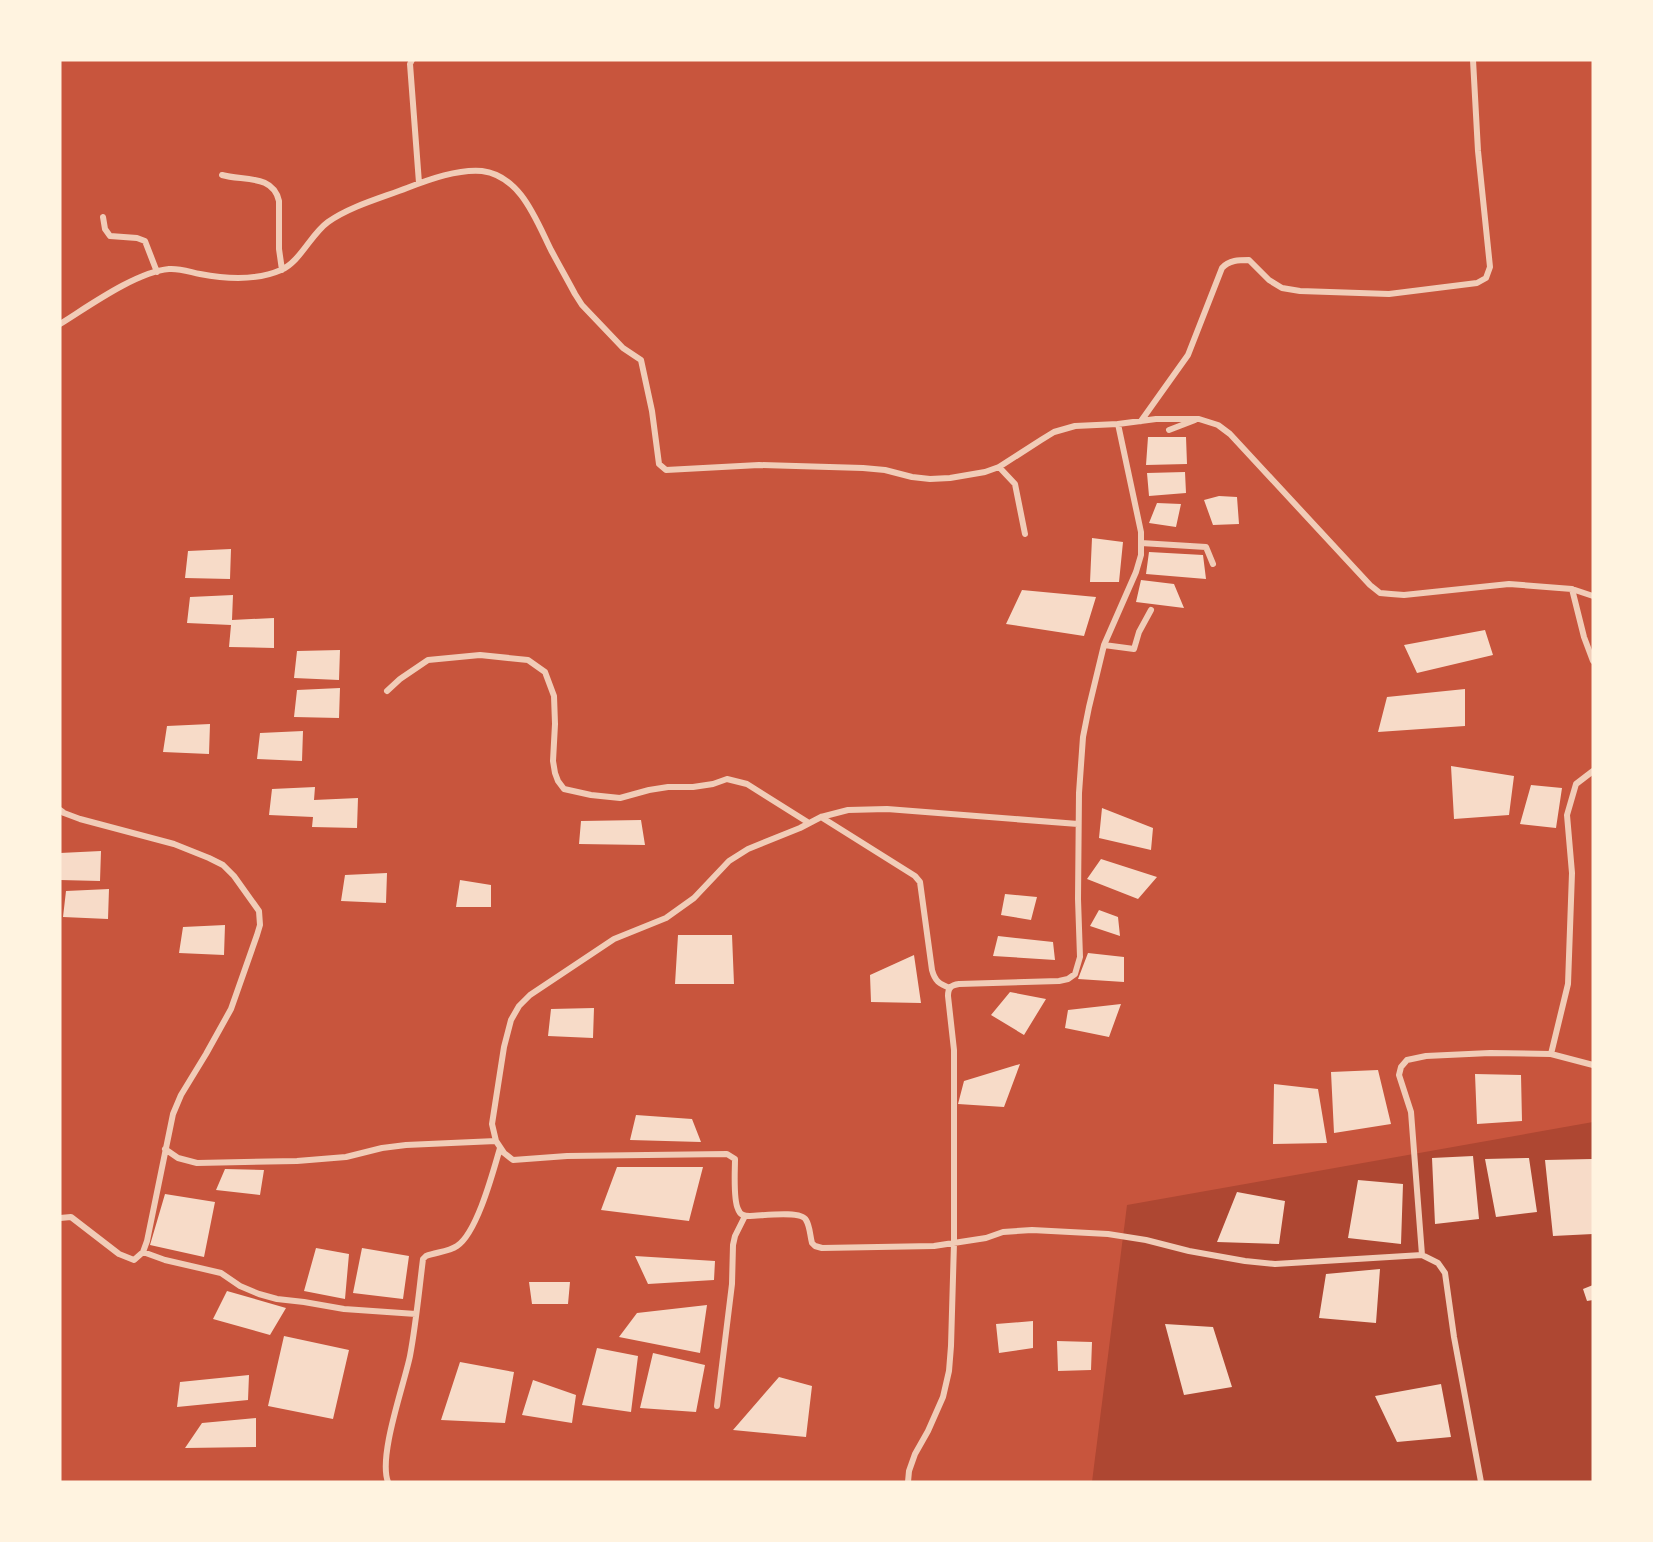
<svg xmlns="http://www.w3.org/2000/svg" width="1653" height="1542" font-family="'Golos Text',sans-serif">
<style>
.green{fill:#ae4732}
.building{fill:#f7dbc8}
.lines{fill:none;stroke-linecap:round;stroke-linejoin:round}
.minor{stroke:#f1ccb7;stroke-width:6}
</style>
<rect width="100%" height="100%" fill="#c8553d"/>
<path class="green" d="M1593 1122V1482H1092L1127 1205Z"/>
<path class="building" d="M1148 437H1186L1187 464 1146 465Z
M1185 472 1186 493 1149 496 1147 473Z
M1219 496 1237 497 1239 524 1213 525 1204 500Z
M1157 503 1181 504 1176 527 1149 523Z
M1092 538 1123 542 1119 582H1090Z
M231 549 230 579 185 578 188 551Z
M1149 552 1203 555 1206 579 1146 574Z
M1141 580 1174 584 1184 608 1136 602Z
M1022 590 1096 597 1084 636 1006 624Z
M233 595 232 620 274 618V648L229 647 231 625 187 623 190 597Z
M1485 630 1493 655 1417 673 1404 645Z
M340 650 339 680 294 678 297 651Z
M340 688 339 718 294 717 297 690Z
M1465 689V726L1378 732 1387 697Z
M210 724 209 754 163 752 167 726Z
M303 731 302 761 257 759 260 733Z
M1451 766 1514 776 1509 815 1454 819Z
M1531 785 1562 788 1556 828 1520 824Z
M315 787 314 800 358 798 357 828 312 827 313 817 269 815 272 789Z
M1102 808 1153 828 1151 850 1099 838Z
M641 820 645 845 579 844 581 821Z
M101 851 100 881 60 880V853Z
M1101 859 1157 877 1138 899 1087 879Z
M387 873 386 903 341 901 345 875Z
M460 880 491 885V907H456Z
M109 889 108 919 63 917 66 891Z
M1005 894 1037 897 1031 920 1001 915Z
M1099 910 1118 917 1120 936 1090 926Z
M225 925 224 955 179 953 183 927Z
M678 935H732L734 984H675Z
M998 936 1053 942 1055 960 993 956Z
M1088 953 1124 957V982L1078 979Z
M914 955 921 1003 871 1002 870 975Z
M1010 992 1046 999 1024 1035 991 1015Z
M1121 1004 1109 1037 1065 1028 1068 1010Z
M594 1008 593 1038 548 1036 551 1009Z
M1020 1064 1004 1107 958 1104 964 1081Z
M1378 1070 1391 1124 1334 1133 1331 1072Z
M1475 1074 1521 1075 1522 1121 1477 1124Z
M1274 1084 1318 1089 1327 1143 1273 1144Z
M636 1115 692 1119 701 1142 630 1140Z
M1473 1156 1479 1219 1435 1224 1432 1158Z
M1529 1158 1537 1212 1496 1217 1485 1159Z
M1592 1159 1593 1234 1553 1236 1545 1160Z
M617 1167H703L689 1221 601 1210Z
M225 1169 264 1170 260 1195 216 1190Z
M1358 1180 1403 1184 1401 1244 1348 1238Z
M1237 1192 1285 1201 1279 1244 1217 1242Z
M165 1194 215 1202 204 1257 150 1245Z
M316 1248 349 1254 345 1299 304 1291Z
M362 1248 409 1256 403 1299 353 1293Z
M635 1256 715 1261 714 1280 648 1284Z
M1380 1269 1376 1323 1319 1318 1326 1274Z
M529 1282H570L568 1304H532Z
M1593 1285V1300L1587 1301 1583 1289Z
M227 1291 286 1308 270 1335 213 1319Z
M707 1305 700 1353 619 1337 637 1313Z
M1033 1321V1348L999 1353 996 1324Z
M1165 1324 1213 1327 1232 1387 1184 1395Z
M284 1336 349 1350 333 1419 268 1406Z
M1057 1341 1092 1342 1091 1370 1058 1371Z
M597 1348 638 1356 631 1412 582 1405Z
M653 1353 705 1365 696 1412 640 1408Z
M460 1362 514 1372 505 1423 441 1420Z
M249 1375 248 1400 177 1407 180 1382Z
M779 1377 812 1386 806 1437 733 1430Z
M533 1380 576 1395 572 1423 522 1415Z
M1441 1384 1451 1437 1397 1442 1375 1396Z
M256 1418V1447L185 1448 202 1423Z"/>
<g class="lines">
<path class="minor" d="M412 60 410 64 419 183
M222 175C243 181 273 174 279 201V249L282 270
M103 217 105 229 110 236 137 238 145 241 157 272
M60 324C89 306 136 272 169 269 179 268 190 272 200 274 226 279 256 281 281 270 300 262 311 234 328 222 351 206 381 198 407 188 430 179 458 169 482 171 521 176 536 220 551 250 559 265 567 279 575 294L582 305 623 348 641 360 652 411 659 464 666 470 759 465 863 468 885 470 912 477 930 479 950 478 985 472 999 467 1041 440 1054 432 1075 426 1118 424 1156 419H1199L1218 425 1230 434 1370 585 1380 593 1391 594 1404 595 1509 584 1572 589 1593 596
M1141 421 1188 355 1222 268C1229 260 1239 260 1249 260L1269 280 1282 288 1300 291 1389 294 1477 283 1486 278 1490 267 1478 151 1473 60
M1169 430 1195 420
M999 467 1015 484 1025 534
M1141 543 1206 547 1213 564
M1572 589 1584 637 1593 661
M1104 645 1134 649 1139 632 1151 610
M387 691 400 679 428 660 480 655 528 660 545 672 554 696 555 724 553 761 555 773 558 781 564 789 591 795 620 798 649 790 668 787H693L713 784 727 779 747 784 809 823
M60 810 64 813 80 819 174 844 209 858 223 865 234 876 259 911 260 925 257 935 231 1009 206 1054 181 1095 173 1114 147 1241 143 1252 134 1260 119 1254 71 1217 60 1218
M821 817 915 876 920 882 932 970C935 981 939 984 950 988
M1551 1054 1593 1065
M496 1141 504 1153 513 1160 567 1156 727 1154 735 1159C735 1171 733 1199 738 1209 740 1215 744 1216 750 1216 761 1216 801 1210 806 1220 810 1226 810 1236 812 1243L815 1246 822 1248 934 1246 986 1238 1003 1232 1032 1230 1108 1234 1146 1240 1189 1251 1245 1261 1275 1264 1422 1255
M165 1149 178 1158 197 1163 297 1161 346 1157 382 1148 406 1145 496 1141 492 1124 504 1047 511 1020 519 1006 530 995 614 939 666 918 694 898 729 861 748 849 800 828 821 817 848 810 887 809 1078 824
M143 1252 165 1260 221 1273 240 1286 259 1294 277 1299 304 1302 344 1309 416 1314
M717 1406 732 1284 733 1245 735 1236 745 1216
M388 1482C378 1456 404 1385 410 1356 416 1324 419 1291 423 1259L426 1256C436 1252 448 1252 457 1246 477 1233 493 1172 500 1148
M908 1482 909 1471 915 1454 928 1431 943 1397 949 1371 951 1346 954 1243V1050L948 996C948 988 951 985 959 984L1059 981 1068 979 1075 974 1080 957 1078 899 1079 793 1083 737 1089 707 1104 645 1136 572 1141 555V532L1118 424
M1481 1482 1454 1337 1445 1273 1438 1263 1422 1255 1411 1112 1399 1075 1401 1067 1407 1060 1426 1056 1490 1053 1551 1054 1568 984 1572 873 1567 815 1576 784 1593 771"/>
</g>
<rect width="1653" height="1542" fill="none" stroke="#fff3e0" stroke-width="123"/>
</svg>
